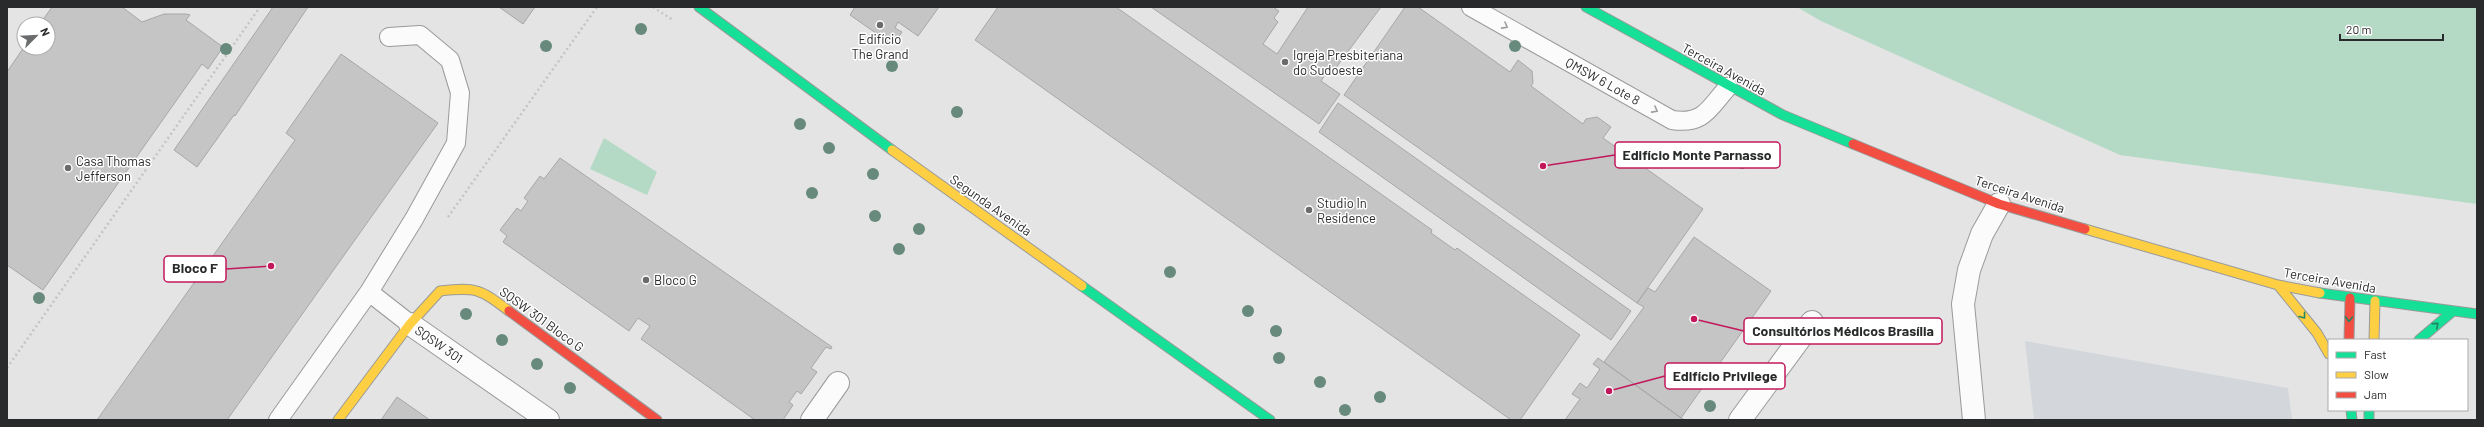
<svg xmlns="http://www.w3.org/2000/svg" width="2484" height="427" font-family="Barlow,sans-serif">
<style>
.built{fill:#d3d7db}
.green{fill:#b4dac5}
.building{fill:#c5c5c5;stroke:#a7a7a7}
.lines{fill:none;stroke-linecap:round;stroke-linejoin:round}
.lane-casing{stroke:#999a9a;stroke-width:20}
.street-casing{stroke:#999a9a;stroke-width:24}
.fast-casing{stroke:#999a9a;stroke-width:11}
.slow-casing{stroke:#999a9a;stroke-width:11}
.jam-casing{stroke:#999a9a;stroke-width:11}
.path{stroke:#c4c4c5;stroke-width:2.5;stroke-dasharray:2 3;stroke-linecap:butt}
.lane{stroke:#fbfbfb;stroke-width:18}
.street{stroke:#fbfbfb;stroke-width:22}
.fast{stroke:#16e098;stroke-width:9}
.slow{stroke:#ffcf43;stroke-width:9}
.jam{stroke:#f24e42;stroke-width:9}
.tree{fill:#678a7c}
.oneway{stroke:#9c9d9d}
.oneway2{stroke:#208562}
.poi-dot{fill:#6a6b6c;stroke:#fff;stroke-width:1.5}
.labels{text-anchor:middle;stroke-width:3;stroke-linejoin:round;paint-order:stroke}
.poi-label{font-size:13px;fill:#292a2b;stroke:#fff;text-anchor:start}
.street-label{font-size:13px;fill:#292a2b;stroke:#fff}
.leader{fill:none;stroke:#c2185b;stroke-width:1.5}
.callout-dot{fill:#c2185b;stroke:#fff;stroke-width:1.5}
.callout{fill:#fff;stroke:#c2185b;stroke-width:1.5}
.callout-label{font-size:14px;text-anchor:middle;font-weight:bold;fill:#292a2b}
</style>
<rect width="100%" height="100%" fill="#e4e4e5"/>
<path class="built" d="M2025 341 2288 388 2292 420H2034Z"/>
<path class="green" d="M1797 7H2477V204L2120 155 1821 21Z
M604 138 657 172 647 195 590 169Z"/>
<path class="building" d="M52 7H122L142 22 164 14H186L190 15 186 20 223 47 208 69 202 64 43 290 7 265V72L24 47 48 48V24H40Z
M273 7H308L235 116 234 115 197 167 174 150Z
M499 7H535L523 24Z
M855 7H939L918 36 898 22 895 28 902 32 893 45 850 15Z
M998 7H1116L1432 230 1431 233 1455 250 1457 248 1580 335 1520 420H1511L975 40Z
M1151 7H1273L1279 11 1274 18 1278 22 1263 44 1277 54 1308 7H1381L1332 73 1328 70 1321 81 1340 94 1319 124Z
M1405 7H1418L1510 72 1518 60 1532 71 1533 83 1531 86 1583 124 1586 119 1597 117 1611 127 1603 138 1703 209 1637 303 1344 95Z
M341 54 438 123 227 420H97L295 140 286 133Z
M1338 103 1631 311 1611 340 1319 132Z
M560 158 832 347 831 349 826 347 811 368 817 372 801 394 797 391 789 402 793 405 783 420H755L641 339 650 326 638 318 629 331 503 242 507 236 500 230 517 208 521 211 528 201 524 198 540 176 544 179Z
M1694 237 1771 291 1681 418 1604 362 1644 307 1637 303 1648 288 1655 292Z
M1598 358 1681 418 1685 420H1565L1580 399 1572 394 1580 383 1587 388 1600 369 1593 364Z
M397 397 430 420H381Z"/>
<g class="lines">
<g class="lane-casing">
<path id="lane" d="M1471 7 1672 120C1704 125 1709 108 1728 87
M389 37 420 35 450 60 460 93 456 143 414 219 369 292 410 324
M278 420 369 292"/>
</g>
<g class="street-casing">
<path id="street" d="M410 324 548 420
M812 420 838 383
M1740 420 1812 322
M1974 420 1963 304 1969 270 1982 234 1999 204"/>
</g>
<g class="fast-casing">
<path id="fast" d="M699 7 892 150
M1586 7 1783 115 1853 144
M1082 286 1270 420
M2320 293 2477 314
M2419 340 2453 311
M2351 410 2352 420
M2369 410V420"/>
</g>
<g class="slow-casing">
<path id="slow" d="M892 150 1082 286
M2085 229 2278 285 2320 293
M2278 285 2317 333 2329 354
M2374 340 2375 301
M338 420 410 324 440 291C477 287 480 289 509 311"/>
</g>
<g class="jam-casing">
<path id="jam" d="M1853 144 1999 204 2085 229
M509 311 657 420
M2349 340 2350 298"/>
</g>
<path class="path" d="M653 7 673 20
M448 217 597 7
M7 368 260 7"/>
<use href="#lane" class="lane"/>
<use href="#street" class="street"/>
<use href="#fast" class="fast"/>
<use href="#slow" class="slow"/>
<use href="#jam" class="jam"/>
</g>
<g class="tree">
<circle cx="641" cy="29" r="6"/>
<circle cx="546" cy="46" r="6"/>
<circle cx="1515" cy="46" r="6"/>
<circle cx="226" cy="49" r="6"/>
<circle cx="892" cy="66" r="6"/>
<circle cx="957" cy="112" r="6"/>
<circle cx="800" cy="124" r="6"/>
<circle cx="829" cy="148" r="6"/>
<circle cx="1742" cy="163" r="6"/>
<circle cx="873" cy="174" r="6"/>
<circle cx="812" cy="193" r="6"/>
<circle cx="875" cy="216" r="6"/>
<circle cx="919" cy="229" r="6"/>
<circle cx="899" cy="249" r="6"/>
<circle cx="1170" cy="272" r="6"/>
<circle cx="39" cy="298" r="6"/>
<circle cx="1248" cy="311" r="6"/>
<circle cx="466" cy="314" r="6"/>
<circle cx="1276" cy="331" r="6"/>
<circle cx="502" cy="340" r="6"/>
<circle cx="1279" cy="358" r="6"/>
<circle cx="537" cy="364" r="6"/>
<circle cx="1320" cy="382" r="6"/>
<circle cx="570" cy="388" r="6"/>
<circle cx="1380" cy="397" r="6"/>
<circle cx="1710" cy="406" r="6"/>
<circle cx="1345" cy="410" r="6"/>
</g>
<defs><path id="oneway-chevron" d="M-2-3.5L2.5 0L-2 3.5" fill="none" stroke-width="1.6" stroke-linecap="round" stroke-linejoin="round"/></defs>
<g class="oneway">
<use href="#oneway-chevron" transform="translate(1505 26) rotate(29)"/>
<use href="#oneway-chevron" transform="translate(1655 110) rotate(29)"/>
</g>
<g class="oneway2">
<use href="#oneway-chevron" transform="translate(2303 316) rotate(52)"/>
<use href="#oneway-chevron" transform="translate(2349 319) rotate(91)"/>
<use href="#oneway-chevron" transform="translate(2436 325) rotate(-41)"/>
</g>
<g class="poi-dot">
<circle cx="880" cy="25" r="4"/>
<circle cx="1285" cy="62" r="4"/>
<circle cx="68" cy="168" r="4"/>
<circle cx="1309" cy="210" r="4"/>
<circle cx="646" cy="280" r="4"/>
</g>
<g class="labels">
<g class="poi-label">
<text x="880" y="44" text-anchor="middle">Edifício<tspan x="880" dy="15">The Grand</tspan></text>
<text x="1293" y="60">Igreja Presbiteriana<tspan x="1293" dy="15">do Sudoeste</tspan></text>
<text x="76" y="166">Casa Thomas<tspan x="76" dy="15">Jefferson</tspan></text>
<text x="1317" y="208">Studio In<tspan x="1317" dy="15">Residence</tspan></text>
<text x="654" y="285">Bloco G</text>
</g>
<g class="street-label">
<text transform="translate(1724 69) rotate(29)" y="5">Terceira Avenida</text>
<text transform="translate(1603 81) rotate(29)" y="5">QMSW 6 Lote 8</text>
<text transform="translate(2020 194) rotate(18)" y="5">Terceira Avenida</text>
<text transform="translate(991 205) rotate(35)" y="5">Segunda Avenida</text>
<text transform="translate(2330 280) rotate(10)" y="5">Terceira Avenida</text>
<text transform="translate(542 319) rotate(36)" y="5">SQSW 301 Bloco G</text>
<text transform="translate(439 344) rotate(35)" y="5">SQSW 301</text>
</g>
</g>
<path class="leader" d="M1543 166L1615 155M271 266L226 269M1694 319L1744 331M1609 391L1665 376"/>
<g class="callout-dot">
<circle cx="1543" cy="166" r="4"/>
<circle cx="271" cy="266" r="4"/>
<circle cx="1694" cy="319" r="4"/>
<circle cx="1609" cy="391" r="4"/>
</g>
<g class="callout">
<rect x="1615" y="142" width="165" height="26" rx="4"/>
<rect x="164" y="256" width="62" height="26" rx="4"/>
<rect x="1744" y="318" width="198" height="26" rx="4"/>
<rect x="1665" y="363" width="120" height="26" rx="4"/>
</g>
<g class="callout-label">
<text x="1697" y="160">Edifício Monte Parnasso</text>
<text x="195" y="273">Bloco F</text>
<text x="1843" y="336">Consultórios Médicos Brasília</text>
<text x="1725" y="381">Edifício Privilege</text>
</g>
<rect width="2484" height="427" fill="none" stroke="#292a2b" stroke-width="16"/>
<rect x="2328" y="339" width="140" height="72" fill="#ffffff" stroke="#a9aaaa"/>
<rect x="2336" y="352" width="20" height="6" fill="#16e098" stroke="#a9aaaa"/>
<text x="2364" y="359" font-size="12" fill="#292a2b">Fast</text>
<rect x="2336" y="372" width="20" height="6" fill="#ffcf43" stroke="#a9aaaa"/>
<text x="2364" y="379" font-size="12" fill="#292a2b">Slow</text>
<rect x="2336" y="392" width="20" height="6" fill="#f24e42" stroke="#a9aaaa"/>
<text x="2364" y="399" font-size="12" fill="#292a2b">Jam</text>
<g transform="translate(36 36) rotate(66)"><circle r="19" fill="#ffffff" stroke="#a9aaaa"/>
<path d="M0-3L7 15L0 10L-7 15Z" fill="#6a6b6c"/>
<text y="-6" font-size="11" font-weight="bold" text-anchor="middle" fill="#292a2b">N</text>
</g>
<path d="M2340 34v6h103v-6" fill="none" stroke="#292a2b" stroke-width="2"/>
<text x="2346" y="34" font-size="12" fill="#292a2b" stroke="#ffffff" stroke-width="3" paint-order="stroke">20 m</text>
</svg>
